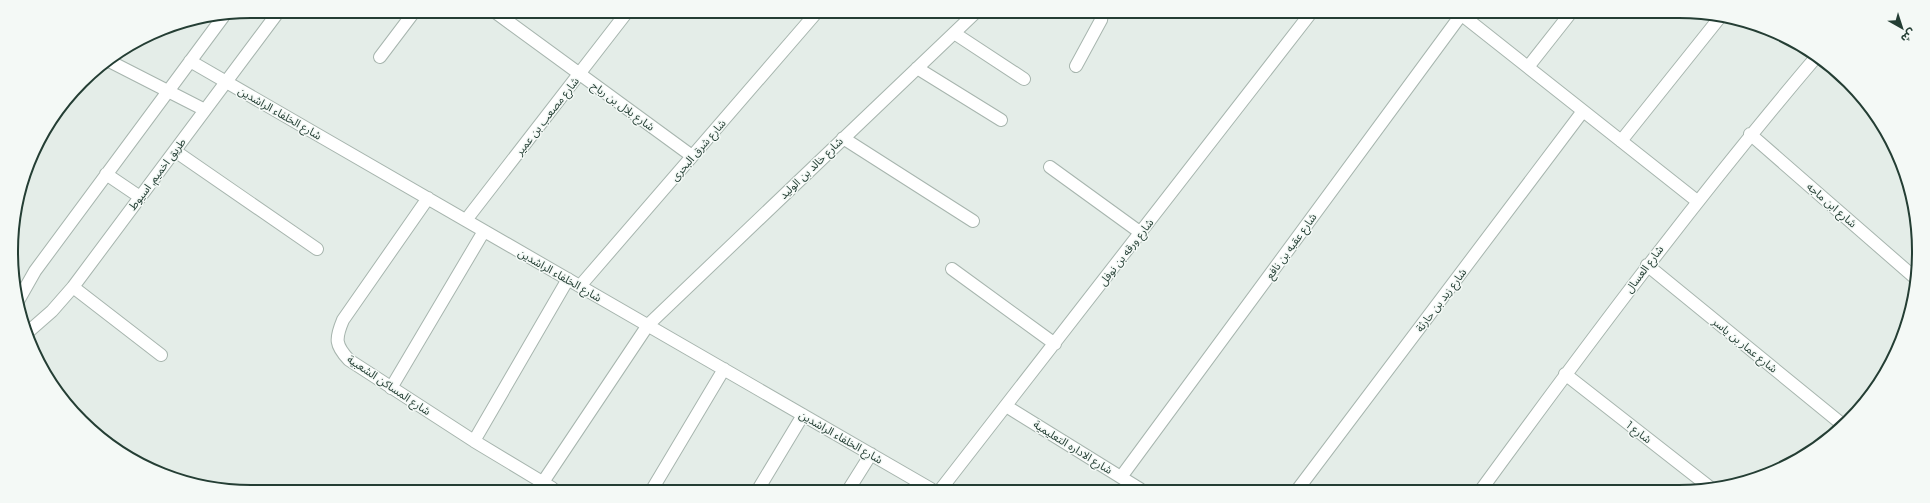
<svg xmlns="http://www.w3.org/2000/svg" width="1930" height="503" font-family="Montserrat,'Noto Sans Arabic',sans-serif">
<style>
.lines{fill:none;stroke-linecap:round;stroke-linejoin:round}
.minor-casing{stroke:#a7b5ae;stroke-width:14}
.minor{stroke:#fff;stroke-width:12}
.labels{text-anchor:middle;stroke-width:3;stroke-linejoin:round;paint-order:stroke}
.street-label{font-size:11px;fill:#243e34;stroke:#f4f9f6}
.rim{fill:none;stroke:#243e34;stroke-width:2}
</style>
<rect width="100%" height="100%" fill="#e4ede8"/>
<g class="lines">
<g class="minor-casing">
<path id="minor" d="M495 12 692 156
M1462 15 1697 201
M954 33 1024 79
M380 57 414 12
M109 61 205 110
M190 61 931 489
M1076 66 1101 20 1102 14
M1528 67 1569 15
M917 68 1001 120
M1750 134 1914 277
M843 138 973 221
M1621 141 1721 16
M175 151 317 249
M1050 167 1141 233
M106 174 140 197
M428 198 343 320C335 339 335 345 349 360L474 441 552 488
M466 220 627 12
M1647 265 1843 425
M952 269 1055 344
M580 286 816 13
M73 287 161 355
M18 301 35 271 223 17
M28 332 52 311 73 287 279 11
M1565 374 1712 489
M391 388 484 231
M1006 406 1140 489
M474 441 568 279
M1121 477 1461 15
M539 488 648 325 975 13
M653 488 724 369
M759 488 803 415
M849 489 871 454
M941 489 1310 14
M1298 489 1583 111
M1481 490C1589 342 1698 196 1817 56"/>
</g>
<use href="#minor" class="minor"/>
</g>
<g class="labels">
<g class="street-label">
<text transform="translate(623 106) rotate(36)" y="4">شارع بلال بن رباح</text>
<text transform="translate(280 113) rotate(30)" y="4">شارع الخلفاء الراشدين</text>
<text transform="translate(547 116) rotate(-52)" y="4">شارع مصعب بن عمير</text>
<text transform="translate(698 150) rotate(-49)" y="4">شارع شرق البحرى</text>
<text transform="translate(811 168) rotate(-44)" y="4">شارع خالد بن الوليد</text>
<text transform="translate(157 174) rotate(-53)" y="4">طريق اخميم, اسيوط</text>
<text transform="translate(1832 205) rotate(41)" y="4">شارع ابن ماجه</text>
<text transform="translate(1291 246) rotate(-54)" y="4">شارع عقبه بن نافع</text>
<text transform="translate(1126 252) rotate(-52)" y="4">شارع ورقه بن نوفل</text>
<text transform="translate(1644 269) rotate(-53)" y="4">شارع العسال</text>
<text transform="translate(560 275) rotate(30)" y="4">شارع الخلفاء الراشدين</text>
<text transform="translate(1441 300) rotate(-53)" y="4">شارع زيد بن حارثة</text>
<text transform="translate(1745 345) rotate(39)" y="4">شارع عمار بن ياسر</text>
<text transform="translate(389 385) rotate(34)" y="4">شارع المساكن الشعبية</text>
<text transform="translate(1639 432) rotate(38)" y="4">شارع 1</text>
<text transform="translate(841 437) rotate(30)" y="4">شارع الخلفاء الراشدين</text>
<text transform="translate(1073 447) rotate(32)" y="4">شارع الاداره التعليمية</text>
</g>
</g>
<path d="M0 0H1930V503H0ZM251 18H1679A233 233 0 0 1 1912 251V252A233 233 0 0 1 1679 485H251A233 233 0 0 1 18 252V251A233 233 0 0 1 251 18Z" fill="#f4f9f6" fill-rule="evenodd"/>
<path class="rim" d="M251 18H1679A233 233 0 0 1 1912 251V252A233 233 0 0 1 1679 485H251A233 233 0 0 1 18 252V251A233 233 0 0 1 251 18Z"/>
<g transform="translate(1902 28) rotate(141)" stroke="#f4f9f6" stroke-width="3" paint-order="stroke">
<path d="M0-3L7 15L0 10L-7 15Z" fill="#243e34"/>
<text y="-6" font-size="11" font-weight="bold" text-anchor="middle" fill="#243e34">ش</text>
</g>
</svg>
